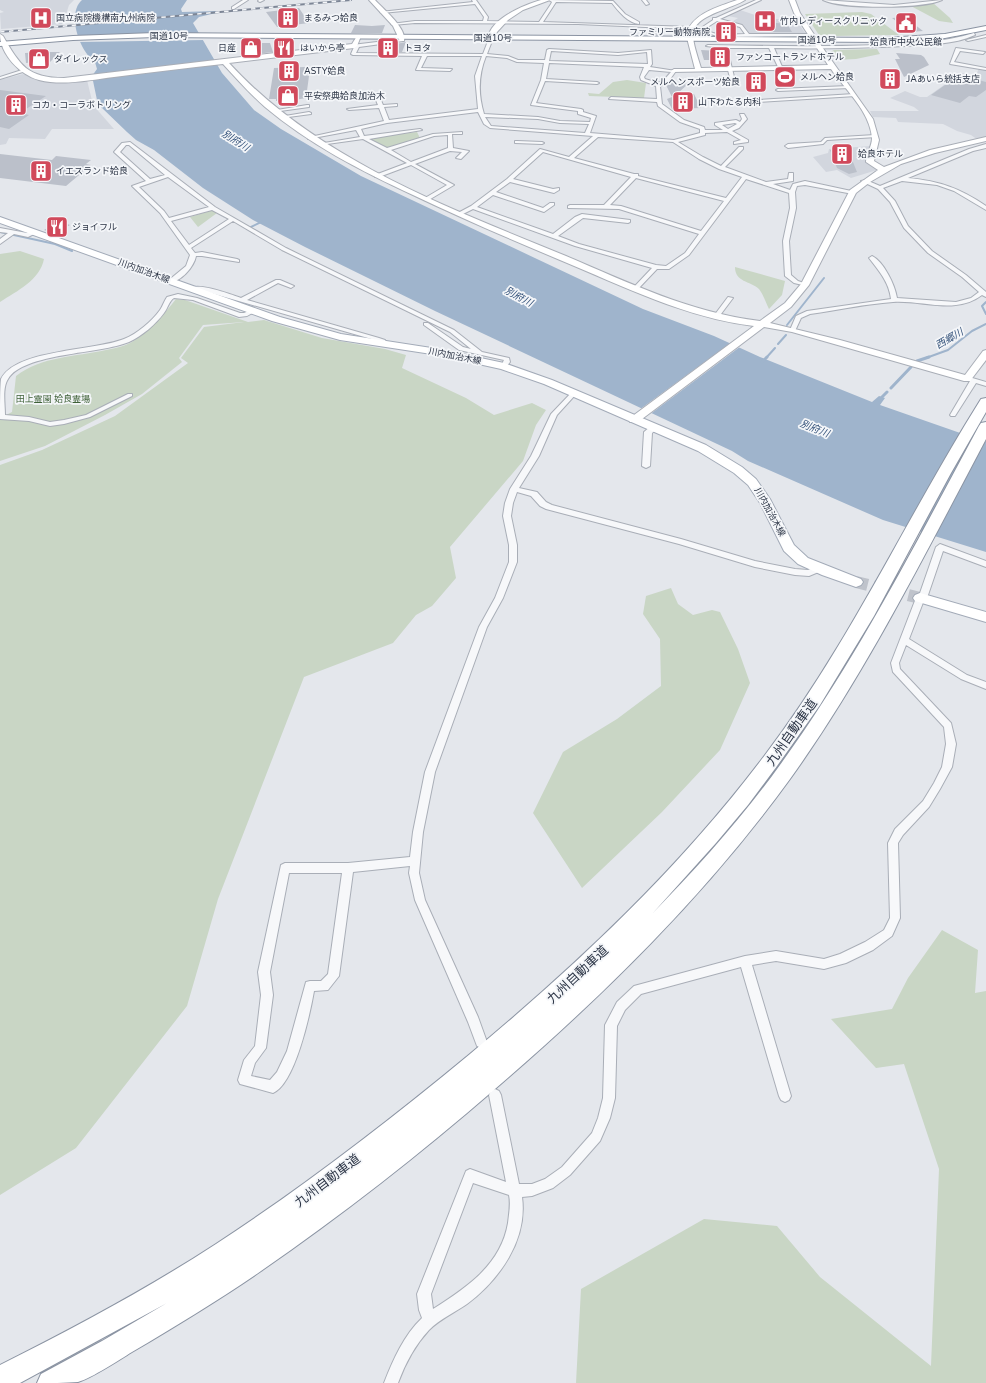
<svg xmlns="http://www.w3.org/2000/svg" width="986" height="1383" font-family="'Varela Round','Noto Sans JP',sans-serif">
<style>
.built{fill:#d2d6de}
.green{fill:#c9d6c5}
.water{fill:#9fb4cc}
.pier{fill:#e4e7ec}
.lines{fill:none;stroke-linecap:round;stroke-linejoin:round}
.stream-far1{stroke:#9fb4cc;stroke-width:2}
.stream{stroke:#9fb4cc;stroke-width:3}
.building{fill:#bbc0ca}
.primary-tunnel{stroke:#bfc3cb;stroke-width:12;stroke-dasharray:12 6;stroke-linecap:butt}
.street-casing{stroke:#a9aeb7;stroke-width:2}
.secondary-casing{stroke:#a9aeb7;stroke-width:2}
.primary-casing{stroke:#a3abb8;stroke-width:2}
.highway-casing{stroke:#8b94a3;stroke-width:2}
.street{fill:#f7f8fa;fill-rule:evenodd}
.secondary{fill:#fff;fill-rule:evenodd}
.primary{fill:#fff;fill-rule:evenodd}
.highway{fill:#fff;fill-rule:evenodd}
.rail-casing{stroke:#7d8696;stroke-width:2}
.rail{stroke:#f4f6f9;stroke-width:1.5;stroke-dasharray:4.5;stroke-linecap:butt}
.labels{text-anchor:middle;stroke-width:3.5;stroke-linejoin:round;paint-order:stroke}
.far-poi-label{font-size:9px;fill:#2b3445;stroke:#f4f6f9;text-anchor:start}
.far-street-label{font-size:9px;fill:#2b3445;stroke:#f4f6f9}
.far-park-label{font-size:9px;fill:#3f6138;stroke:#f4f6f9}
.far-water-label{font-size:10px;font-style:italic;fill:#34527a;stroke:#f4f6f9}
.near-street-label{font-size:13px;fill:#2b3445;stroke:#f4f6f9}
</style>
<rect width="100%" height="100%" fill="#e4e7ec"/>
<path class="built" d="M0 0H74L69 5 63 24 1 29 0 13 4 12 0 10Z
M740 10 764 18 769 16 776 19H795L806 34H748L743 26 730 23 738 18 728 16Z
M979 68 986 69V139L978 140 971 135 957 131 943 124 898 122 896 118 873 117 870 111H919L914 107 890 98 905 91 920 97H927L961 73 976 75Z
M23 74 36 80 48 82 87 80 93 105 114 129H52L45 139 9 138 6 144 0 145V80Z
M871 146 865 161 877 170 851 178 837 170 826 172 813 157 828 153 829 149Z"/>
<path class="green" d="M932 2 950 18 953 23 939 21 909 5Z
M862 12 871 14 899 35 833 36 819 35 805 14Z
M877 49 880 54 856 59 836 60 830 52 834 50Z
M627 80 646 83 644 98 589 96 588 93 599 94 613 82Z
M417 132 420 138 388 148 372 140V137Z
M213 210 217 213 198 227 190 217Z
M20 251 44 259C40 280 17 291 0 302V254Z
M735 267 785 281 782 295 769 309C766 303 763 294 759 289 750 281 735 282 735 267Z
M176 299 185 300 248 322 264 320 322 338 385 349 406 355 402 368 466 398 494 415 532 403 546 410 536 425 523 461 450 547 456 578 432 606 416 615 393 643 304 677 218 899 187 1006 76 1148 0 1195V465L42 450 115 416 188 363 181 358 204 327 244 322 203 325 179 358 182 362 142 394 105 415 45 446 0 461V418L12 412 16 376C42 356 75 357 106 350 116 348 127 346 135 340 151 330 164 314 176 299Z
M671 588 678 604 693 615 712 610 720 612 738 649 750 683 720 750 662 812 582 888 533 813 563 752 617 719 661 686 660 639 643 614 646 596Z
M942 930 978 950 975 993 986 991V1383H576L581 1289 704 1219 777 1226 820 1277 931 1366 939 1169 904 1064 876 1068 831 1019 892 1009 908 978Z"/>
<path class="water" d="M82 0H187L181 9 182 12 216 11V13L199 17 193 23 222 73 254 110 281 129 361 176 643 309 714 336 760 357 872 402 879 396 885 398 880 405 986 442V552L883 520 748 461 732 451 435 311 305 247 253 220 203 188 154 150 136 140 127 132 101 107 97 100 92 76 97 69 95 62C80 52 66 14 82 0Z"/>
<path class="pier" d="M202 34 205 40 79 42 76 36Z
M732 342 741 346 649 415 639 410Z"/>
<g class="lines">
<path class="stream-far1" d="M249 228 263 221
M0 232 55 244 72 251
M986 302 982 306 986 314
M787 325 824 278
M778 344 786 335
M766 358 775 348
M926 358 948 350 972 331 986 324"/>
<path class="stream" d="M917 361 929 357
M762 362 767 357
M891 388 911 367
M879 400 887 392"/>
</g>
<path class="building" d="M299 8 309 23 277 27 266 12Z
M905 17 923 31 910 32 892 18Z
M766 22 787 24 792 32H769Z
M355 25 372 26 385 25 382 33H351Z
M406 42 402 52H389L391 45Z
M243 43H270L273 52 247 55Z
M701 50 720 51 724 60H704Z
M44 52H60L47 65 36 66 35 62 26 63 25 53Z
M896 53 921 55 924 57 929 65 904 77 895 59H900Z
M305 67V75L309 76 306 98 289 101H276V99H269L274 68Z
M959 75 986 82V90L976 97 969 96 960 103 931 95Z
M669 83H689L677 94H694L701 108 672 109 667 99 672 97 666 85Z
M0 90 46 96 20 113 29 115 9 129 0 127Z
M830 150H848L857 172 849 174 837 168Z
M0 154 52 160 56 156 91 160 86 164 91 165 66 186 0 178Z
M59 221 70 225 55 234 44 230Z"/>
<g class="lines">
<path class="primary-tunnel" d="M856 582 920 598"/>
<g class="street-casing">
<path id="street" d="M243 0H248L234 9H232V7Z
M259 0H264L260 2 258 1Z
M472 0H476L488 17 487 21 539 22 551 4 552 2 549 0 613 1 625 14 639 22V24C628 23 619 12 612 3L556 2 543 22 691 27 693 28 691 29 578 24 415 23 393 25 391 24 415 21H483L484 17 475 4 382 13 380 12 473 2Z
M642 0H646L649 4 646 5Z
M756 0H761L720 19 742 25 749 34H812L814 35 812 36 720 37 698 30 713 20V18H716ZM717 21 740 27 745 34 720 35 703 30Z
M823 0 894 5 942 0C924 9 840 9 823 0Z
M669 29 670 31 653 34 651 33Z
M960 33 961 35 927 37 925 36Z
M974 33 975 35C953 45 930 44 906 46 862 48 818 49 774 48L783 69 781 70 779 69 769 48H727L736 85 734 86 732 85 722 48 706 46 708 45C765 46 821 47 878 45 911 43 943 43 974 33Z
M986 35V37L968 41 966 40Z
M402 39 403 41 359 47 356 53 483 54 488 41 490 40 492 41 487 54 508 56 518 60H545L547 50 549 49 618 53 651 50 652 64 650 67 676 71 668 82 660 86 662 104 684 120 704 127 705 130H723L715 125V123L736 120 740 122 742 119 740 114H744L747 119 739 128 732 131 748 140V142L734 144V142L741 140 727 132 705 133V135L678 142 703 157 721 166 739 147H743V149L725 167 766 182 788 179 789 173H793V181L773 184 790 190 793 184 805 181 856 192 853 194 805 185 797 186 795 192 796 208 789 241 791 275 798 281 807 284V286L794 283 785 276 783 241 790 208 789 193 746 179 689 255 669 269H657L638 289H634V287L652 268 575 246 473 209 461 215 456 214 471 206 507 179 540 149 569 157 593 136 490 128 484 124 478 112 387 123 361 129 364 136 420 129 422 130 369 139 387 148 433 134 462 132V134H452L453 148 469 151 461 159 456 158 462 152 450 151 415 164 454 185 427 201 425 200V198L447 185 411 165 379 177H375V175L407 163 363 139 320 145 318 144 360 137 356 130 308 139V138L310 137 384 121 379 108 349 110 347 109 378 105 375 98 344 99 346 97 377 95 379 96 383 105 397 104V106L384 107 389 120 478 109 475 76 482 56H427L421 68 452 69 450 71 416 70 422 56 353 55 351 54 354 47H352V45ZM551 51 618 55 647 52 648 64 549 61ZM486 56 507 58 517 62 544 63 541 80 531 105 578 111V114L591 118 590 122 560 121 538 117 484 114C478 94 478 76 486 56ZM549 63 644 67 640 77 641 80 656 86 657 99 611 97 609 99 657 102 658 106 680 122 700 129V133L674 140 590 133 596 116 583 112V110L581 109 536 103 545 81 597 84 599 83 597 82 546 79ZM649 70 671 72 664 80 658 83 645 79 644 77ZM485 117 538 119 560 123 589 124 585 133 491 126ZM735 123 737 124 728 129 722 125ZM448 135V148L411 162 391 150 434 136ZM598 137 673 142 699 159 719 169 742 177 726 198 638 176V174H634L574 158ZM543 152 631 177 604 205H570L568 206V208L619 209 699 234 685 253 666 266 656 265 579 244 558 236 583 218 628 223 630 222V220L582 214 575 217 553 234 477 207 493 195 544 212 554 205V203H550L543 208 496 192 510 182 554 193 559 190V188L553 189 513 179ZM636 178 724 201 701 231 621 206 610 205Z
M956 48 985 52 983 54 960 51 954 62 986 68V70L950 64Z
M22 70 26 71 0 79V77Z
M848 86 850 88 778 91 776 90 778 89Z
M854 94 856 96 758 102 756 101 758 100Z
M307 105H309V107L273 112 271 111Z
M309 112 311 113V114L281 118 279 117Z
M875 135H877V137L827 140 823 144 788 148 785 146 788 144 821 142 825 138Z
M517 141 542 142 544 143 542 144 515 143V141Z
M130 142 215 207 286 248 454 330 482 352 509 358 510 362 506 367 504 368 501 366 504 360 459 350 424 325V323H428L463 347 471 349 450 332 282 250 233 221 191 248 195 253 202 252 237 259 239 260V262L202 256H196C194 267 180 283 169 282V280L186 266 190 255 160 213 132 186 146 181 114 152 122 143ZM126 145H129L165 175 150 179 120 152ZM168 177 209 207 169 218 164 211 139 187ZM212 210 229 219 189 245 171 221Z
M986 144V148L973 151 908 178C939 181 960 188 986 206V210L954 191 937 185 902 181 883 188 895 201 908 226 932 251 966 275 986 292V297L982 295C956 315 923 300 893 302 865 304 838 310 810 314L801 318 795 331H791L790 330 796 316 807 311 891 299C889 282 879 271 869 258L872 256C884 262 895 285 897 298L956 302 971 298 979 292 962 277 928 253 904 228 890 202 878 189 861 181 866 180 880 186 969 149Z
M0 228 27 233 35 230 38 232 28 237 14 234 0 244V239L8 233 0 232Z
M276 280H280L294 286 291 288 278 283 247 300 379 338 385 340 387 344 382 345 380 342 375 340 204 291H191L188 289C199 282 229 294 241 298Z
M178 294 197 298 240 313H244L253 309 256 311 247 316 239 317 193 300 174 298C169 301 168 308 164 313 156 324 142 336 129 342 101 354 23 353 8 379 2 388 5 404 5 415L29 417 50 422 64 420 86 415 128 394H132V396L90 417 64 424 50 426 29 421 0 419C0 409 0 387 1 379 16 349 95 351 124 339 137 334 152 321 160 310 163 306 164 301 167 297Z
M728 297 733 298 718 318H714L713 317Z
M969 377 986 382V386L976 383 955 416H951L950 415 970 381 966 379Z
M574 391 577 393 557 415 539 456 519 488 537 492 546 502 552 505 681 539 755 561 795 569 808 570 818 566 822 569 821 571 809 576 795 575 755 567 679 544 546 509 540 506 531 496 517 492 513 503 511 516 517 545V562L503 598 487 627 435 772 423 832 419 873 425 900 478 1017 487 1042 485 1046 481 1048 477 1046 468 1022 415 900 409 873 410 866 353 872 339 976 328 990 314 991C310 1014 295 1084 273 1093L240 1084 238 1080 244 1060 255 1046 261 995 258 972 281 865 285 863H348L410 857 413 832 425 772 479 627 495 598 509 562V545L503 516 505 503 510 489 531 456 551 414 572 392ZM289 873H342L328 974 321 981H310L306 982 287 1051 277 1072 270 1080 251 1076 255 1063 266 1048 273 995 270 972Z
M651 426H654L658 428 652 433 650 466 646 468 642 466 644 432Z
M940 544 986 561V567L943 551 928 595 924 600 909 639 967 675 986 682V689L961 679 906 645 899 663 900 669 951 723 956 744 952 767 940 789 929 807 903 835 898 843 900 918 892 936 873 950 846 963 824 969 776 961 752 965 791 1096 789 1100 785 1102 781 1100 779 1096 741 967 641 994 625 1010 617 1026 615 1098 610 1118 600 1141 570 1175 553 1188 532 1196 522 1197C528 1240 499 1280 467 1304 454 1313 440 1319 429 1330 415 1345 405 1364 398 1383H384C393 1360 404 1335 422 1318L419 1310 417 1294 466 1171 470 1169 506 1182 489 1095 491 1091 495 1089 499 1091 501 1095 519 1184H532L545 1179 562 1167 592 1133 598 1118 603 1098 605 1025 617 1002 634 986 745 956 776 951 824 959 840 954 865 942 884 930 890 918 888 843 895 829 923 801 934 783 942 767 946 744 944 727 893 672 891 663 916 598 920 593 936 547ZM473 1183 509 1195C511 1204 509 1214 508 1223 501 1265 466 1288 433 1309L431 1294Z"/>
</g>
<g class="secondary-casing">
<path id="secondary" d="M369 0H375C383 9 407 28 404 41H400L393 26Z
M541 0H550L523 10 508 20 497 32 492 42H488C486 20 524 5 541 0Z
M737 0H745C739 4 731 6 725 9 685 24 690 32 701 68L828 65 815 45 820 44 873 119 879 140 874 161 884 167 930 150 986 137V141L935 153 901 164 870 182 856 193 809 285 791 307 770 323 840 340 965 375 983 351 986 350V360L970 381H964L792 332 764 327 638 422H630L629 420 630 418 754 326C686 318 623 286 560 260 510 239 461 218 413 195 361 171 309 144 265 107 250 94 237 79 223 64 187 68 151 72 114 77 90 80 63 86 39 80 20 75 0 54 0 34L3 36C20 65 27 78 64 78L352 44 357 36H361L357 46 354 48 229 63C318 160 447 207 566 256 629 283 692 313 760 321L785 303 801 284 850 190 878 170 866 162C866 153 872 147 872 138 870 111 845 90 831 69L672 72 671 71 674 69H695L686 34C693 13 718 7 737 0Z
M789 0H795L800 13 817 39 816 40 811 39 794 13Z"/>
</g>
<g class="primary-casing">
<path id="primary" d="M0 217 280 317 341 334 438 349 504 363 552 380 706 445 742 467 756 479 770 499 794 545 808 558 861 579 863 582 861 585 856 587 822 575 798 564 784 551 760 503 748 485 734 473 698 451 544 384 501 369 438 355 340 340 272 321 0 223Z
M920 593 986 612V622L915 601 913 598 915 595Z"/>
</g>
<g class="highway-casing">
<path id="highway" d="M986 26V30L945 38 887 42 155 37 73 40 0 46V42L73 36 155 33 887 38 945 34Z
M986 398V412L951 473 874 616 820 705 777 766 748 805 716 843 652 914C697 868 742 818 780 765 857 659 917 541 979 426L981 423 986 422V439C925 554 866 673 790 779 706 895 603 996 495 1089 420 1154 342 1215 261 1271 219 1300 176 1326 132 1352 119 1360 92 1378 78 1382 66 1383 49 1383 37 1383L41 1374 102 1341 167 1303 20 1383H0V1365C74 1328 147 1289 216 1244 305 1186 389 1121 470 1054 578 964 681 867 765 755 844 651 898 536 965 425L981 399Z"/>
</g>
<use href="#street" class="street"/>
<use href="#secondary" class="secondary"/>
<use href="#primary" class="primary"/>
<use href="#highway" class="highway"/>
<g class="rail-casing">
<path id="rail" d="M0 32 351 0"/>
</g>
<use href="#rail" class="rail"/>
</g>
<defs>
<g id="hospital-square" transform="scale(1.15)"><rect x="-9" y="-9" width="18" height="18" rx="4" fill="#d1495b" stroke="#f4f6f9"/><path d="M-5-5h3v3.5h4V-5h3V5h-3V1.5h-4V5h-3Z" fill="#fff"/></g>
<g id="building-square" transform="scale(1.15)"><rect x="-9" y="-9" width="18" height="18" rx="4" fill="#d1495b" stroke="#f4f6f9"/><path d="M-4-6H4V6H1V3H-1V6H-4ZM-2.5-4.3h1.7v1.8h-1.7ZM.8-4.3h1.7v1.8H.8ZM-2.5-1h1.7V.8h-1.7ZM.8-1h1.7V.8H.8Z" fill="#fff"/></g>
<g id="civic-square" transform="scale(1.15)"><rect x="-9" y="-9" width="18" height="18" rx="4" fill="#d1495b" stroke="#f4f6f9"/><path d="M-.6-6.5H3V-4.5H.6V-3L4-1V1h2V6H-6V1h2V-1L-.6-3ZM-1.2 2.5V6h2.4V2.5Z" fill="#fff"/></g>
<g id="shop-square" transform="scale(1.15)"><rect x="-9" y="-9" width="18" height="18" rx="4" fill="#d1495b" stroke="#f4f6f9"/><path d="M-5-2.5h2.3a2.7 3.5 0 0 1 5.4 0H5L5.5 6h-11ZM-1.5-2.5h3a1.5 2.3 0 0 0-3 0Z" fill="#fff"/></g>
<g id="restaurant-square" transform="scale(1.15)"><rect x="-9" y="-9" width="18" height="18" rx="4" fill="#d1495b" stroke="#f4f6f9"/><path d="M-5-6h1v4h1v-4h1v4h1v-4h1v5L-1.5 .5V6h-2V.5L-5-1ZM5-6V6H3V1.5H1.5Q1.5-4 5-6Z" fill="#fff"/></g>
<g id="stadium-square" transform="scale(1.15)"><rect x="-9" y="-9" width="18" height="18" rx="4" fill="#d1495b" stroke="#f4f6f9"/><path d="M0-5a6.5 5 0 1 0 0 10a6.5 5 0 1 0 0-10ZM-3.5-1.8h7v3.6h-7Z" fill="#fff"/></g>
</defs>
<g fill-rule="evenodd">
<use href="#hospital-square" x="41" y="18"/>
<use href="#building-square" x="288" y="18"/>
<use href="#hospital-square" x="765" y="21"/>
<use href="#civic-square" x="906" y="23"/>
<use href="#building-square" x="726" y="32"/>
<use href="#shop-square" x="251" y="48"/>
<use href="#restaurant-square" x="284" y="48"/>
<use href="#building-square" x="388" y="48"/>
<use href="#building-square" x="720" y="57"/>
<use href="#shop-square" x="39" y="59"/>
<use href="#building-square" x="289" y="71"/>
<use href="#stadium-square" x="785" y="77"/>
<use href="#building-square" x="890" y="79"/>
<use href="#building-square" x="756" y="82"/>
<use href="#shop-square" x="288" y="96"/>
<use href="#building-square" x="683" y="102"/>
<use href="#building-square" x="16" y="105"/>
<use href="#building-square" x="842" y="154"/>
<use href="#building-square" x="41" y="171"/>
<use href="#restaurant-square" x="57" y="227"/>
</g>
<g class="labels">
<g class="far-poi-label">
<text x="56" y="21">国立病院機構南九州病院</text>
<text x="304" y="21">まるみつ姶良</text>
<text x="780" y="24">竹内レディースクリニック</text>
<text x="710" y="35" text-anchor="end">ファミリー動物病院</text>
<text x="906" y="45" text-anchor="middle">姶良市中央公民館</text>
<text x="236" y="51" text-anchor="end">日産</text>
<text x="300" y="51">はいから亭</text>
<text x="404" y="51">トヨタ</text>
<text x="736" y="60">ファンコートランドホテル</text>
<text x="54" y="62">ダイレックス</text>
<text x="304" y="74">ASTY姶良</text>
<text x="800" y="80">メルヘン姶良</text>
<text x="906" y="82">JAあいら統括支店</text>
<text x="740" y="85" text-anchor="end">メルヘンスポーツ姶良</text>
<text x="304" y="99">平安祭典姶良加治木</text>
<text x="698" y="105">山下わたる内科</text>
<text x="32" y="108">コカ・コーラボトリング</text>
<text x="858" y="157">姶良ホテル</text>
<text x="56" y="174">イエスランド姶良</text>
<text x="72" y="230">ジョイフル</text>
</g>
<g class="far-street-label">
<text x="169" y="39">国道10号</text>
<text x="493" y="41">国道10号</text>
<text x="817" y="43">国道10号</text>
<text transform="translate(144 271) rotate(20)" y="3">川内加治木線</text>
<text transform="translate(455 356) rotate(11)" y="3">川内加治木線</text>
<text transform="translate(770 512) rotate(61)" y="3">川内加治木線</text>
</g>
<g class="far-park-label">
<text x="53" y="402">田上霊園 姶良霊場</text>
</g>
<g class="far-water-label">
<text transform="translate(236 140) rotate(32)" y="4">別府川</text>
<text transform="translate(519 296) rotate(28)" y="4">別府川</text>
<text transform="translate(949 338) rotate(-30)" y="4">西郷川</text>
<text transform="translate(815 428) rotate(22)" y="4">別府川</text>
</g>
<g class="near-street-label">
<text transform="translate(791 732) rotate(-55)" y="5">九州自動車道</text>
<text transform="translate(577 974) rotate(-43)" y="5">九州自動車道</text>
<text transform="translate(327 1180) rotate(-37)" y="5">九州自動車道</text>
</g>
</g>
</svg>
